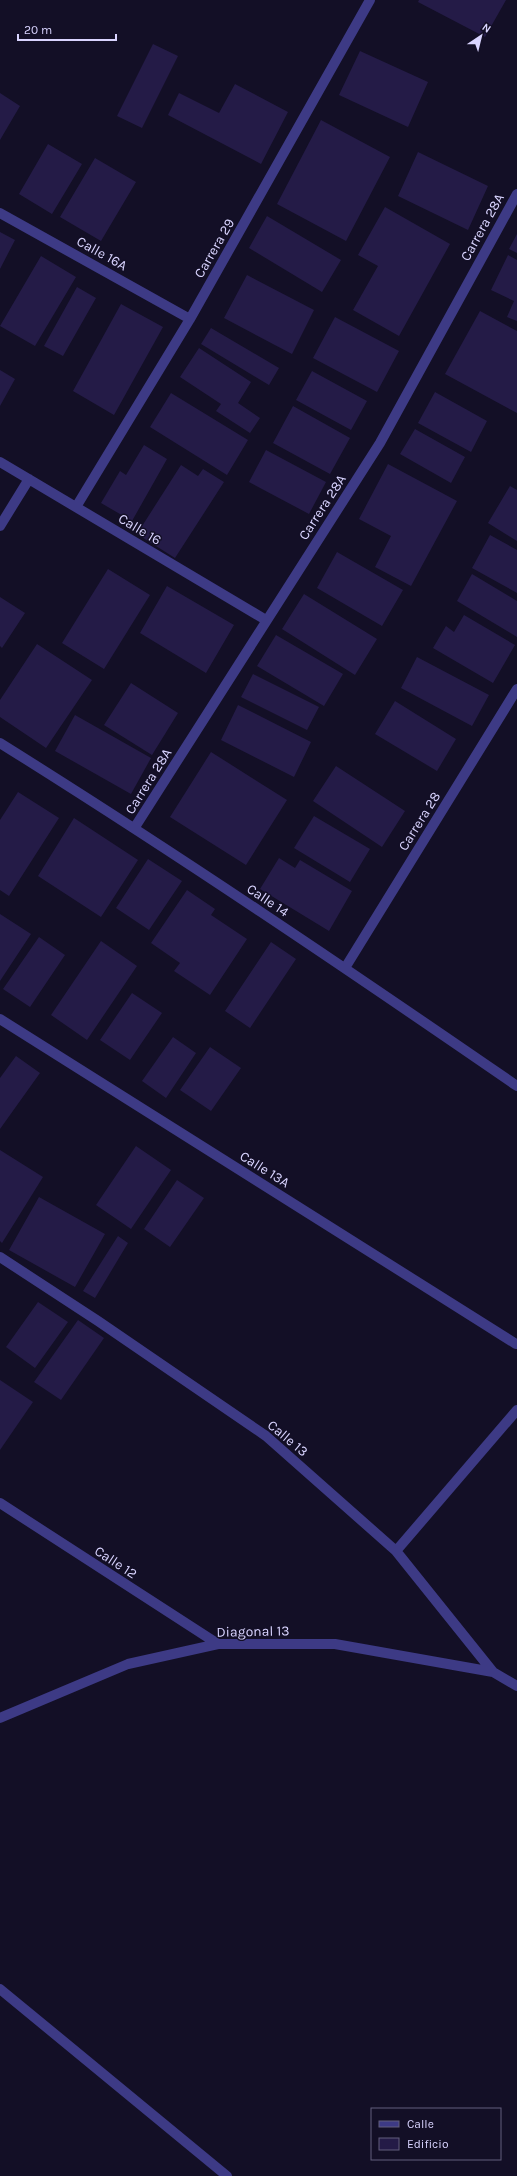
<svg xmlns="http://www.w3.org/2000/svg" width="517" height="2176" font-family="Karla,sans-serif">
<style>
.building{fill:#241b47}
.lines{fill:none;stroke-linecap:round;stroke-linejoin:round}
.minor{stroke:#3d3a85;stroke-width:10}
.labels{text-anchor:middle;stroke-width:3;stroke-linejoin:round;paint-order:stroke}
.street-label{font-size:14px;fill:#d9d4ff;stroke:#130f26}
</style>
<rect width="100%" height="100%" fill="#130f26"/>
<path class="building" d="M419 0H506L485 37 418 2Z
M153 44 178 56 142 128 117 116Z
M360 51 428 82 408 127 339 95Z
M235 84 288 112 261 164 168 115 179 93 219 113Z
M0 93 20 106 0 140Z
M321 120 390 157 346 241 277 204Z
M48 144 82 164 52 214 19 194Z
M418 152 488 186 468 230 398 196Z
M95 158 136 182 101 241 60 217Z
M385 207 450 244 399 336 353 310 378 266 358 255Z
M267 216 341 260 322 292 249 248Z
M0 232 15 240 0 269Z
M517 234V253L509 249Z
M508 255 517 260V321L507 317 514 301 491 290Z
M41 256 76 277 35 346 0 326Z
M247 275 314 310 292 354 224 318Z
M77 287 96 298 63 356 44 346Z
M121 304 163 327 114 415 73 391Z
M480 311 517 331V413L445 374Z
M335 317 399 351 377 392 313 358Z
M211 328 279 368 269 385 201 344Z
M199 348 251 382 238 403 260 418 250 433 216 411 221 404 180 377Z
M0 370 15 379 0 406Z
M312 371 367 401 351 430 296 400Z
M435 392 487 421 471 452 418 423Z
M171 393 248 440 227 475 150 427Z
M293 406 350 438 330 474 273 443Z
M415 429 465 457 451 483 400 454Z
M144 445 167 459 132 521 101 503 120 471 126 475Z
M266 450 326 482 309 514 249 482Z
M388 464 457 501 411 586 375 567 391 536 359 519Z
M181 465 198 476 203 469 224 482 175 558 137 534Z
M510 486 517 490V541L488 523Z
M490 535 517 550V593L472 568Z
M337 552 403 590 382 626 317 588Z
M108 569 150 595 104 669 62 643Z
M472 574 517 601V637L457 601Z
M167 586 234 625 206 673 140 633Z
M304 594 377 639 355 675 282 629Z
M0 597 25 613 2 648 0 646Z
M464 615 515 645 493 683 433 648 446 626 454 632Z
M276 635 343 674 324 706 257 666Z
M37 644 92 680 46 748 0 717V700Z
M417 657 489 695 472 726 401 688Z
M253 674 319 707 307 730 241 697Z
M131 683 178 713 152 755 104 725Z
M395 701 456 739 437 771 375 734Z
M238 705 311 742 294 777 221 740Z
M75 715 151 758 131 794 55 751Z
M211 752 287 800 246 865 170 817Z
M336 766 405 811 382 847 313 801Z
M18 792 59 818 9 896 0 890V820Z
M314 816 370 849 350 882 294 848Z
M74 818 138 860 101 917 38 876Z
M279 858 295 868 300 860 352 891 329 931 260 889Z
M148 859 182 881 149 930 116 908Z
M187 890 215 909 211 915 247 939 210 995 174 971 180 963 151 943Z
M0 914 31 934 0 981Z
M39 937 65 955 30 1007 3 989Z
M101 941 137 966 87 1040 51 1015Z
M271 942 296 959 250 1028 225 1011Z
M132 993 162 1013 130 1060 100 1040Z
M173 1037 196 1053 166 1098 142 1081Z
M210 1047 241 1068 211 1111 180 1090Z
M16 1056 40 1073 0 1129V1078Z
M136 1146 171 1170 131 1229 96 1205Z
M0 1150 43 1177 2 1243 0 1241Z
M177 1180 204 1198 170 1247 144 1229Z
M39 1197 105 1234 75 1287 9 1250Z
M118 1236 128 1243 95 1298 83 1291Z
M38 1302 68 1322 35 1368 6 1347Z
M78 1320 104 1338 61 1400 34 1382Z
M0 1380 33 1402 0 1450Z"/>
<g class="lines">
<path class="minor" d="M0 213 190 319
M0 462 266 620
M76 507 190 319 370 0
M0 526 29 479
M0 743C176 853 347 969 517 1086
M135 827 380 443 517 194
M345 968 517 689
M0 1019 516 1344
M0 1257 98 1321 266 1436 396 1551 493 1672 517 1686
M0 1503 218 1644
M396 1551 517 1410
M0 1718 128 1664 218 1644H335L493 1672
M0 1989 227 2176"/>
</g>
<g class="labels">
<g class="street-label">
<text transform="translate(482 227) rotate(-61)" y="5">Carrera 28A</text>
<text transform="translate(214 248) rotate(-60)" y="5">Carrera 29</text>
<text transform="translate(102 253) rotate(29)" y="5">Calle 16A</text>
<text transform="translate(322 507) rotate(-57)" y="5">Carrera 28A</text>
<text transform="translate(140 529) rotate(31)" y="5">Calle 16</text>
<text transform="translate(148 781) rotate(-58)" y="5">Carrera 28A</text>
<text transform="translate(419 821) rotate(-58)" y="5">Carrera 28</text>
<text transform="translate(268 900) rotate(34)" y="5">Calle 14</text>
<text transform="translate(265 1169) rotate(32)" y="5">Calle 13A</text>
<text transform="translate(288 1438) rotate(40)" y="5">Calle 13</text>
<text transform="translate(116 1562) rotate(33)" y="5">Calle 12</text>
<text transform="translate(253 1631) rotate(-1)" y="5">Diagonal 13</text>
</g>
</g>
<rect x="371" y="2108" width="130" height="52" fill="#130f26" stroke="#625e7d"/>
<rect x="379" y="2121" width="20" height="6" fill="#3d3a85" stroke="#625e7d"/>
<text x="407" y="2128" font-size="12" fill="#d9d4ff">Calle</text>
<rect x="379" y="2138" width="20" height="12" fill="#241b47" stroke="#625e7d"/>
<text x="407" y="2148" font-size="12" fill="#d9d4ff">Edificio</text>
<g transform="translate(481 36) rotate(35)" stroke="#130f26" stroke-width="3" paint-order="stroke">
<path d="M0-3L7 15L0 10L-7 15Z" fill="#d9d4ff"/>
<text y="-6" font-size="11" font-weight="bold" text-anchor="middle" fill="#d9d4ff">N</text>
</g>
<path d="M18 34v6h98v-6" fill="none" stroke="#d9d4ff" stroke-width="2"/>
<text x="24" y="34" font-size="12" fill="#d9d4ff" stroke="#130f26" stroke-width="3" paint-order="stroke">20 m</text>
</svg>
